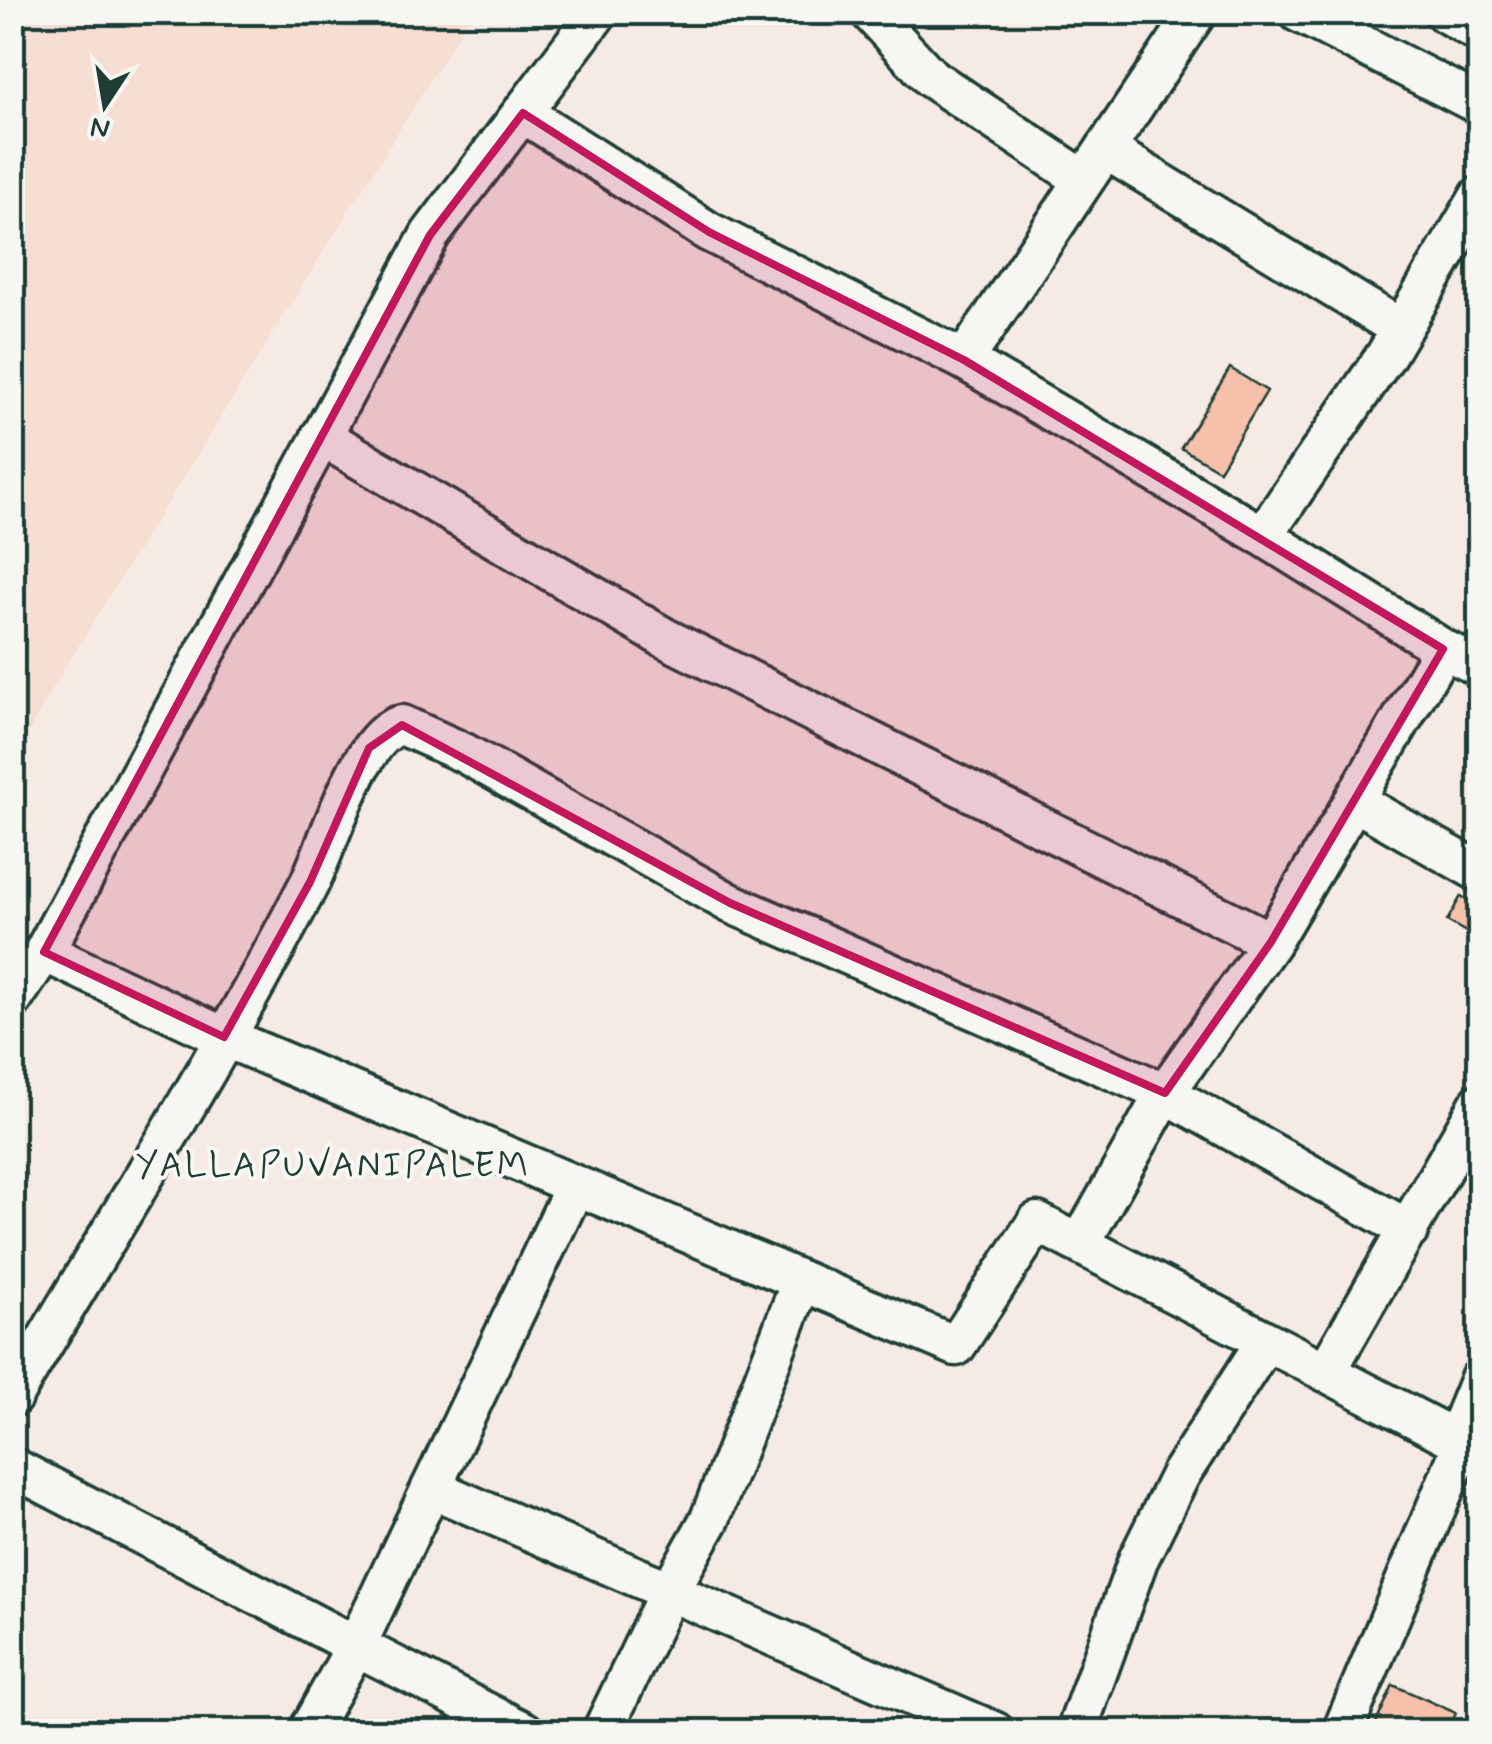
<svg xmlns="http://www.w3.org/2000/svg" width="1492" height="1744" font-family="Mynerve,sans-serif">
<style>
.built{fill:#f6ded3}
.building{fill:#f7c0ab;stroke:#1f3d34;stroke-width:2.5}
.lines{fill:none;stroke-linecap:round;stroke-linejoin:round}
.minor-casing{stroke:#1f3d34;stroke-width:45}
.minor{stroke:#f6f6f2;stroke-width:38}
.marked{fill:#c2185b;fill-opacity:0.2;stroke:#c2185b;stroke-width:8;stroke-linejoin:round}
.labels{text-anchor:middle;stroke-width:8;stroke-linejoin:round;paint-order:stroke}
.neighbourhood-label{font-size:35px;letter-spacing:2.5px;fill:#1f3d34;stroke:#f6f6f2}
</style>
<rect width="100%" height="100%" fill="#f6ebe4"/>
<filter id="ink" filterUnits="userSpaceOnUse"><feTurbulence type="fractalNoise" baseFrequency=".01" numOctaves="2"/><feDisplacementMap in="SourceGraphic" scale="20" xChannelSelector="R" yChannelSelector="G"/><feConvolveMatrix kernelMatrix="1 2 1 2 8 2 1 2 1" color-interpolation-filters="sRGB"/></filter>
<g filter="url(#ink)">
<path class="built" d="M13 12 472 13 48 695 13 764Z"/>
<path class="building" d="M1230 368 1267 391 1219 470 1181 448Z
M1461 896 1480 907V940L1447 921Z
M1393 1685 1456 1713 1448 1732H1372Z"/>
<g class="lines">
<g class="minor-casing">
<path id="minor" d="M598 12 430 235 44 952 224 1037 956 1346 1037 1222 1480 1452
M870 12 931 78 1084 180
M1298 12 1480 105
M1444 12 1480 33
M523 113 709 232 964 360
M1105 149 1401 329
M321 436 663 637 1271 942
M1263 536 1386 355 1480 196
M1443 649 1480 667
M1356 802 1474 869
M12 1000 44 952
M1080 1244 1165 1093 1271 942 1443 649 1263 536 964 360 1197 12
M1326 1372 1480 1103
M12 1397C112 1227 219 1059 309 884 328 847 360 731 402 725L464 753 730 903 1165 1093 1409 1230
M1455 1440 1480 1379
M12 1467 356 1646 308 1732
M431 1488 995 1732
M525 1732 356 1646 575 1186
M602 1732 669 1592 710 1519 801 1282
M1076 1732 1138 1560 1180 1475 1266 1341
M1342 1732 1463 1444"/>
</g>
<use href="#minor" class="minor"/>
</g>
</g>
<path class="marked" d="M523 113 709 232 964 360 1443 649 1271 942 1165 1093 730 903 402 725 369 748 310 882 224 1037 44 952 430 235Z"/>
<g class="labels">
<g class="neighbourhood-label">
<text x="333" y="1176">YALLAPUVANIPALEM</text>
</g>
</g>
<rect width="1492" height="1744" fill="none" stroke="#f6f6f2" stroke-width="50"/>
<rect x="25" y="25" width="1442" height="1694" fill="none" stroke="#1f3d34" stroke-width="4" filter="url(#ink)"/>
<g transform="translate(105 105) rotate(192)" stroke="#f6f6f2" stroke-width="8" paint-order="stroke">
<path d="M0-8L18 38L0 25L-18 38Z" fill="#1f3d34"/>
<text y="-15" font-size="28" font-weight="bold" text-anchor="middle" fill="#1f3d34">N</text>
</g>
</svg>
